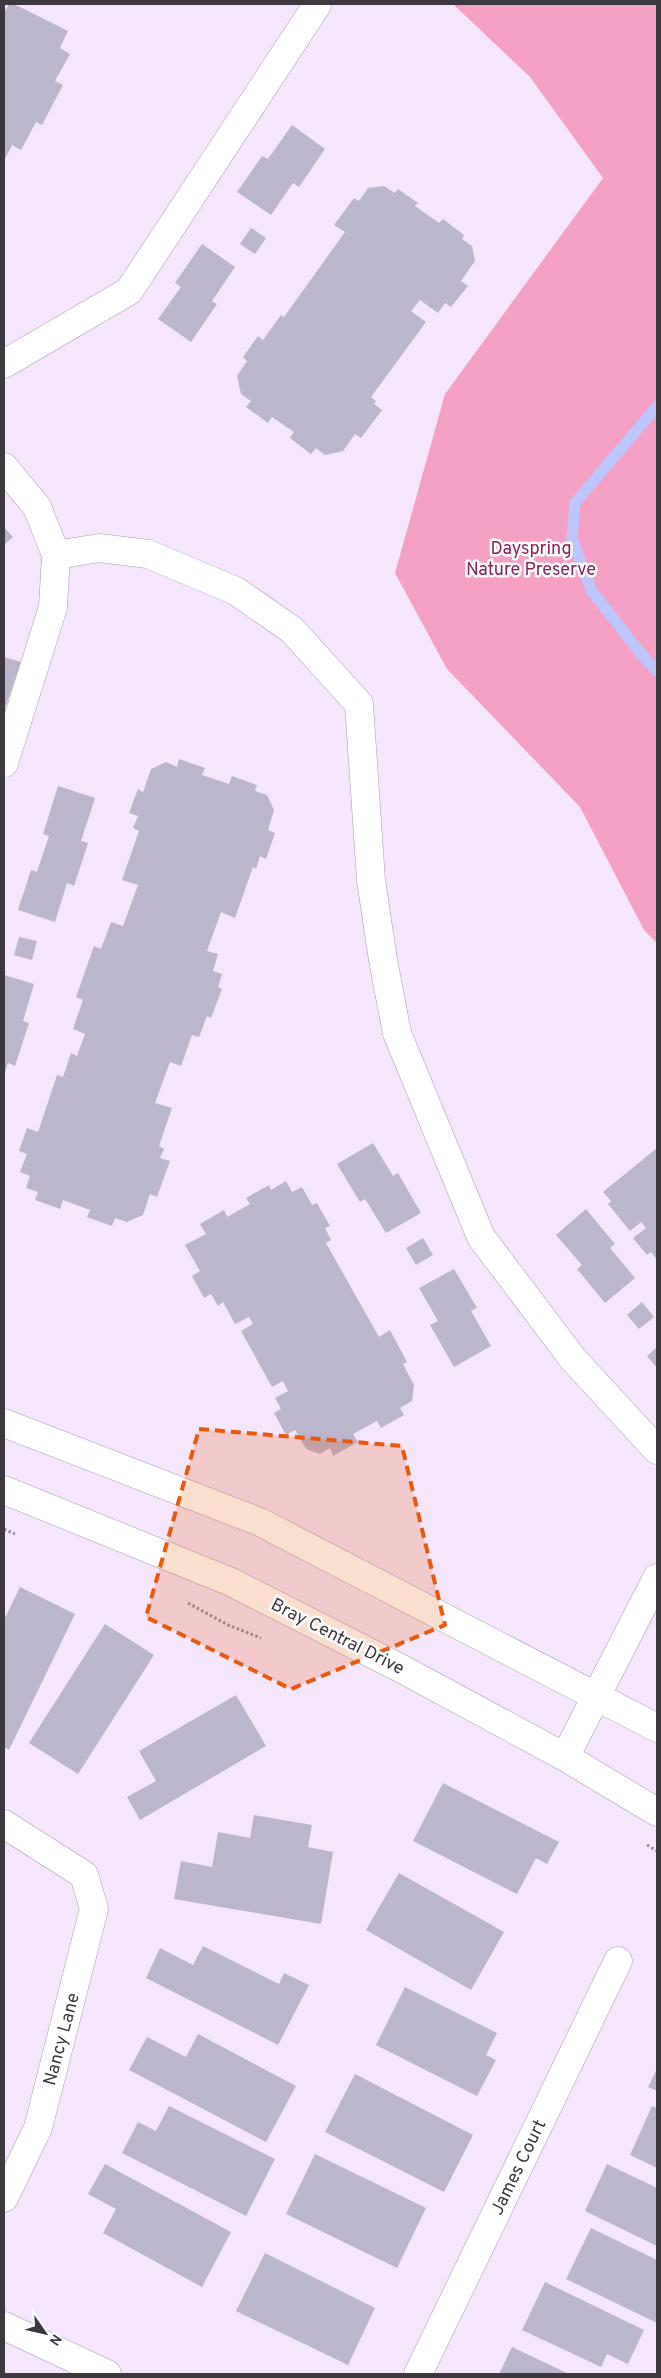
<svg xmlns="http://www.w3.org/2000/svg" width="661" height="2378" font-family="Overpass,sans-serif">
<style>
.green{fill:#f4a0c4}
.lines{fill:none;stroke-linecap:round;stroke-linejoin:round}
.stream{stroke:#bcc6fc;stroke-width:11}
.building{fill:#bbb5ce}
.minor-casing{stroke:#a99bb1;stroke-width:29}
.path{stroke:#958b9b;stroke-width:3;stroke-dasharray:2.5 2.5;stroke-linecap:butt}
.minor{stroke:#fff;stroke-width:28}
.marked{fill:#e8590c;fill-opacity:0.2;stroke:#e8590c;stroke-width:4;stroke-dasharray:10 6;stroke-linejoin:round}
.labels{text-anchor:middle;stroke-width:5;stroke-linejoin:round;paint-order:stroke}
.park-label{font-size:18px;fill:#8f1e5b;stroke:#fff}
.street-label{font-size:18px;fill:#3d3740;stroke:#fff}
</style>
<rect width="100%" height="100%" fill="#f5e6fd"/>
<path class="green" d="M453 4H657V943L644 930 580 807 447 669 395 573 445 394 603 178 530 77Z"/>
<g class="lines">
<path class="stream" d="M657 406 575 503 572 538 591 590 642 655 657 671"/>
</g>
<path class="building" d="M9 4H14L68 31 60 48 70 54 55 81 63 85 42 125 36 122 21 150 12 145 4 161V13Z
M292 125 325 149 299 187 293 183 271 215 237 192 262 156 268 159Z
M384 186 395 193 398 189 418 203 415 206 439 223 443 219 464 235 462 239 472 246 475 261 461 281 468 286 451 307 445 303 438 313 420 300 411 311 426 322 371 397 376 401 374 404 382 410 361 438 355 434 343 451 325 455 316 448 311 454 290 438 294 432 272 417 268 423 246 407 251 401 241 394 237 376 247 361 243 357 258 336 263 340 281 315 284 317 345 232 334 225 354 198 359 201 368 188Z
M251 228 266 238 255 254 240 244Z
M202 244 235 267 212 301 217 304 191 342 158 319 181 287 175 283Z
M4 527 13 537 4 545Z
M4 657 21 662 4 711Z
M179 759 205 768 202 775 229 784 232 776 257 785 255 791 267 795 274 810 268 830 275 833 266 859 260 856 256 869 253 867 235 918 221 912 207 951 218 954 213 971 222 974 218 987 222 989 211 1018 207 1016 199 1037 192 1035 181 1066 170 1062 155 1103 172 1108 159 1146 164 1149 160 1158 170 1161 157 1197 150 1194 143 1215 127 1222 115 1218 112 1226 87 1217 90 1210 63 1200 60 1209 35 1200 38 1192 26 1188 30 1176 20 1172 27 1154 19 1151 27 1128 38 1132 57 1075 63 1077 71 1053 77 1056 85 1034 73 1029 83 1000 76 997 94 946 101 949 111 922 123 926 138 885 122 880 139 831 133 828 138 816 129 813 138 789 143 792 151 769 166 762 177 767Z
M58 786 95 798 81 841 88 843 74 886 67 883 55 922 18 910 31 870 37 872 49 836 43 834Z
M19 937 37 941 32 960 14 955Z
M4 975 34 984 23 1021 29 1023 15 1066 8 1063 4 1076Z
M373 1143 393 1176 398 1173 421 1213 386 1233 365 1199 360 1202 337 1164Z
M657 1148V1260L651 1252 647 1255 633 1238 646 1228 641 1222 630 1231 608 1204 611 1201 603 1192Z
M286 1181 292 1192 302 1187 312 1205 317 1203 330 1226 325 1228 331 1240 326 1243 379 1337 390 1330 407 1362 403 1364 414 1385 412 1401 400 1408 404 1415 381 1428 377 1421 353 1434 358 1442 333 1456 330 1448 320 1454 306 1449 295 1430 286 1435 274 1413 281 1409 275 1398 288 1391 283 1381 272 1387 241 1331 253 1324 249 1317 235 1324 223 1302 218 1306 211 1294 204 1298 192 1276 200 1271 185 1245 206 1234 200 1224 224 1210 227 1217 250 1204 246 1198 269 1185 271 1190Z
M586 1209 615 1244 610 1248 635 1278 605 1303 577 1269 582 1265 556 1235Z
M423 1238 433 1255 416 1265 406 1248Z
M454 1269 477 1308 471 1311 491 1346 454 1367 430 1325 438 1321 419 1288Z
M642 1302 654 1317 639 1329 627 1315Z
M657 1347V1368L647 1356Z
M20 1587 75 1614 9 1750 4 1747V1620Z
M105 1624 154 1655 78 1774 29 1743Z
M236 1695 266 1746 140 1820 127 1797 156 1781 139 1751Z
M443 1783 559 1842 547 1864 536 1858 517 1894 413 1841Z
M254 1815 312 1825 308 1847 333 1852 321 1924 174 1899 181 1861 212 1867 218 1832 250 1838Z
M399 1873 504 1932 471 1990 366 1930Z
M203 1946 279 1984 284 1973 309 1985 278 2045 146 1978 160 1948 193 1965Z
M405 1987 497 2033 486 2055 496 2060 477 2096 376 2045Z
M198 2034 296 2086 266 2142 129 2070 147 2037 186 2057Z
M657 2069V2091L648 2087Z
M355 2074 473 2135 444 2192 325 2132Z
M169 2106 275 2159 246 2216 122 2153 138 2122 156 2131Z
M652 2106 657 2108V2168L630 2155Z
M315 2154 426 2208 397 2268 286 2214Z
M105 2164 231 2232 202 2287 103 2233 116 2209 88 2194Z
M607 2164 657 2188V2246L585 2211Z
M591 2228 657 2260V2323L566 2279Z
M265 2253 375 2308 348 2365 236 2311Z
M545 2282 644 2330 628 2364 607 2354 601 2367 522 2330Z
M512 2347 569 2374H499Z"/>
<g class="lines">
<g class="minor-casing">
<path id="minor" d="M4 364 129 291 317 5
M4 467 37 507 56 555 99 548 148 554 236 591 292 630 359 704 371 880 383 960 397 1033 481 1237 573 1359 657 1450
M4 763 53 607 56 555
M4 1423 260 1522 657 1728
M4 1490 231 1582 402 1669 565 1757 657 1812
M565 1757 657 1578
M4 1824 84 1875 94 1909 38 2128 4 2198
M4 2326 107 2374
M418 2374 618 1961"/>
</g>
<path class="path" d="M4 1529 15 1534
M188 1603 228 1625 261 1638
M647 1845 657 1851"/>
<use href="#minor" class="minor"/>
</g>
<path class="marked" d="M199 1429 402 1446 445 1625 291 1689 146 1617Z"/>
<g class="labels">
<g class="park-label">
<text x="531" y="554">Dayspring<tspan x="531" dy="21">Nature Preserve</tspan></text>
</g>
<g class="street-label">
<text transform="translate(338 1636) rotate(27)" y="6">Bray Central Drive</text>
<text transform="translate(61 2039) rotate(-75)" y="6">Nancy Lane</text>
<text transform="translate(518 2167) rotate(-64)" y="6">James Court</text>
</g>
</g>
<rect width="661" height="2378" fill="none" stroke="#3d3740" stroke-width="10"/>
<g transform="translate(45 2333) rotate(124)" stroke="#ffffff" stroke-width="4" paint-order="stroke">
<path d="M0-4L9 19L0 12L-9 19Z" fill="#3d3740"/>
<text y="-8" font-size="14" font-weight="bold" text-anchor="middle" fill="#3d3740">N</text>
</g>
</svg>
